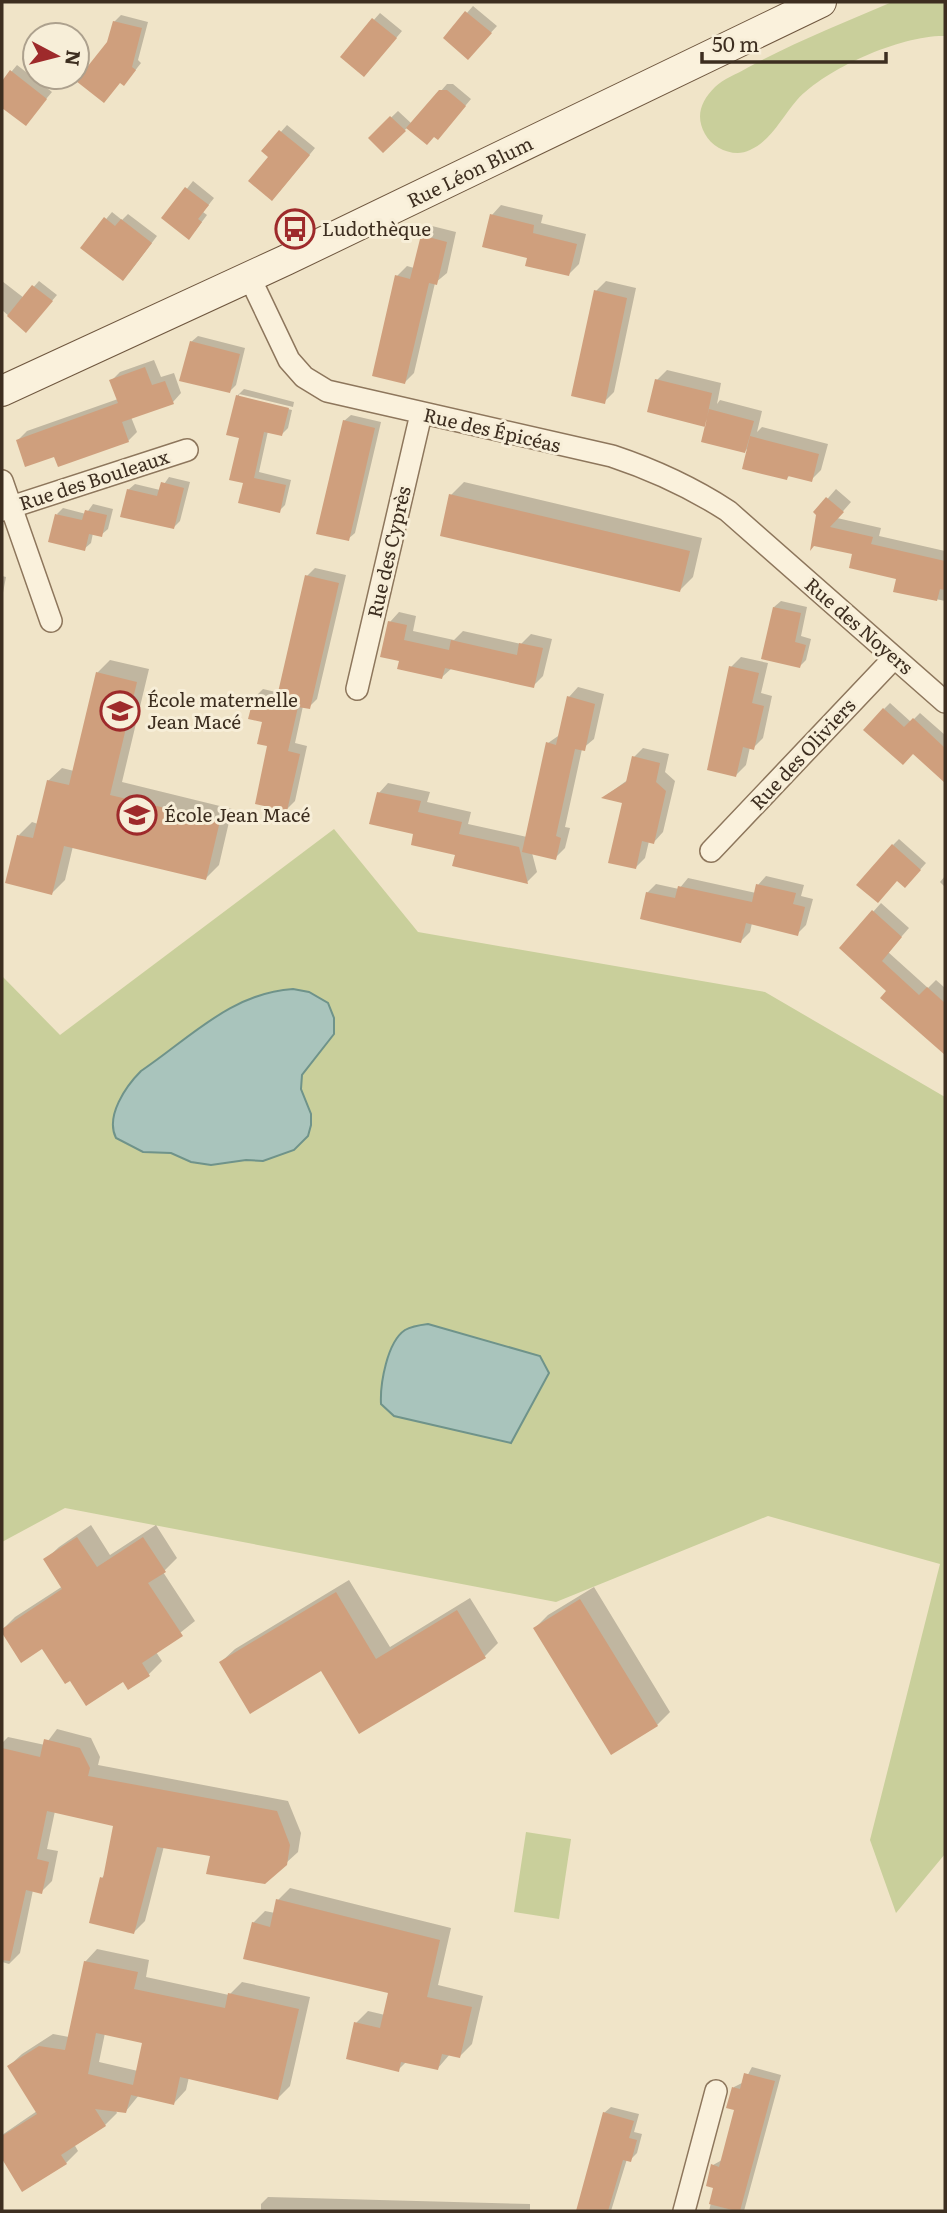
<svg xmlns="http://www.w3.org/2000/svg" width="947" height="2213" font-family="Literata,serif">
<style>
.green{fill:#c9cf9b}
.water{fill:#a9c4bc;stroke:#6f938a;stroke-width:2}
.shadow{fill:#0003;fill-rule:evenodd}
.building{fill:#cf9f7d;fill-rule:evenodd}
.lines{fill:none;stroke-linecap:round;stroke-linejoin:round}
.street-casing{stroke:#8d765c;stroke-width:24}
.secondary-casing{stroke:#6f573f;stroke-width:32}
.street{stroke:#faf1dc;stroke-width:21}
.secondary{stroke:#faf1dc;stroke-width:30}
.labels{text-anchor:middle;stroke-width:6;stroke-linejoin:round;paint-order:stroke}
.street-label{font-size:19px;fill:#3d2e20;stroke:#f7eed8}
.poi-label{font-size:19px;fill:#3d2e20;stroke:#f7eed8;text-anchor:start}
</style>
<rect width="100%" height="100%" fill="#f0e4c8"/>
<path class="green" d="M892 2H945V36C902 35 826 68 797 100 782 117 771 141 750 150 735 158 713 149 705 134 695 116 701 101 715 87 723 79 737 74 747 68 793 43 843 23 892 2Z
M334 829 418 932 765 992 945 1097V1854L896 1913 870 1840 940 1564 768 1516 556 1602 65 1508 2 1542V976L60 1035Z
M526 1832 571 1839 559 1919 514 1912Z"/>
<path class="water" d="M293 989 309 992 328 1003 334 1018V1034L302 1075 301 1089 311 1114V1125L308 1136 294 1150 263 1161 246 1160 211 1165 191 1162 171 1153 143 1152 116 1138C105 1116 126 1086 141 1071 190 1038 231 993 293 989Z
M428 1324 540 1356 549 1373 511 1443 394 1416 381 1404C380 1384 387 1342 405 1330 412 1326 420 1325 428 1324Z"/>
<path class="shadow" d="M473 6 497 26 474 51 445 38Z
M380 13 402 31 370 69 342 56Z
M121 15 148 22 138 60 141 63 130 77 109 43 114 22Z
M17 65 52 92 25 124 2 105V83Z
M447 84H453L471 99 444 131 408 127 383 151 370 138 398 111 412 124Z
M287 125 315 148 279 192 270 157 264 151Z
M193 181 214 198 203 212 207 215 195 231 164 218Z
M501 205 543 215 541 223 586 234 579 264 569 274 529 256 492 215Z
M112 212 122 220 128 214 157 236 129 273 83 247Z
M432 226 456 232 447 273 435 283 414 373 405 382 397 276 407 266 414 268 422 236Z
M2 281 24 298 39 281 57 295 26 331 2 310Z
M606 281 636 288 614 392 604 402 596 291Z
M198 336 245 348 236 385 230 391 191 342Z
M154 360 161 377 174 373 181 393 173 402 131 417 137 432 128 441 55 455 18 440 27 431 118 399 111 381 120 372Z
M667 370 721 383 717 404 720 400 762 411 757 432 762 427 828 444 821 470 811 480 790 475 787 478 749 447 745 451 657 380Z
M244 389 294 402 293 407 239 394V397L292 410 288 428 282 434 268 431 259 472 291 480 285 505 279 511 245 482 237 396Z
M351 415 381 422 355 533 348 539 344 421Z
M169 477 190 482 180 521 173 528 128 490 135 484 160 490Z
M464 482 702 538 693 577 680 590 451 495Z
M836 489 851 502 837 518 881 528 879 536 945 551V601L895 590 898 578 854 553 814 544 818 514 816 512Z
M93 504 113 509 108 529 101 535 93 533 91 543 84 549 57 514 63 508 86 514Z
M315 568 346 575 317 699 309 707 303 706 295 743 307 746 295 801 287 809 265 721 255 697 263 689 280 693 307 576Z
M2 576 6 577 2 598Z
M781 601 807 607 801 636 811 639 806 660 800 666 774 607Z
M399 612 416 616 413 631 454 640 463 631 521 644 531 634 552 639 543 676 533 686 452 668 442 677 401 660 390 622Z
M741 657 768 663 761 693 772 696 763 738 753 748 750 747 746 765 736 775 731 667Z
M110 660 149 669 122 782 232 809 219 865 206 878 73 846 65 880 52 893 19 835 32 822 38 824 48 781 62 768 74 771 97 673Z
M578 687 604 694 594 739 582 749 565 827 570 828 565 848 555 858 532 853 537 872 527 882 457 854 416 833 379 793 388 783 430 792 427 802 471 812 468 824 527 837 548 743 561 734 569 697Z
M890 703 911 722 920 713 945 735V780L914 752 884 709Z
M643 748 669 754 665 772 675 781 663 832 654 842 649 841 645 858 636 867 624 802 604 797 629 779 634 757Z
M899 839 926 863 911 880 893 845Z
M766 876 804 885 801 896 813 899 806 925 797 934 752 923 750 932 741 941 647 893 656 884 679 889 688 878 756 893 758 885Z
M945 876V887L940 882Z
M881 903 909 928 888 952 928 988 936 980 945 988V1053L882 997 888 991 841 948Z
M91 1525 110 1555 156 1525 177 1558 163 1572 195 1621 156 1652 162 1661 149 1674 123 1679 70 1678 42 1647 2 1630 15 1617 63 1586 45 1560 59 1547Z
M349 1580 390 1647 470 1598 498 1643 485 1656 322 1668 221 1662 235 1649Z
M594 1587 670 1712 657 1725 535 1628 548 1615Z
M57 1729 91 1738 100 1757 98 1765 288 1801 301 1833 298 1852 286 1863 164 1846 145 1921 134 1932 102 1878 105 1874 115 1825 55 1811 47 1849 58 1851 52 1881 41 1892 33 1890 20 1953 9 1964 2 1962V1743L8 1737 45 1745Z
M290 1888 451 1928 438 1985 483 1996 472 2044 460 2056 450 2054 438 2068 407 2061 398 2070 356 2023 368 2011 385 2015 390 1992 253 1923 265 1911 275 1913 278 1900Z
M97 1949 149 1960 146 1977 229 1995 242 1982 310 1997 290 2086 278 2098 189 2077 186 2090 174 2103 139 2095 126 2111 115 2109 117 2113 105 2125 74 2144 78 2151 66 2163 23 2190 2 2156V2135L37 2111 9 2066 22 2054 53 2034 69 2037 85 1962ZM105 2033 144 2042 138 2071 99 2062Z
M752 2067 781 2075 744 2211H709L715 2186 713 2165 722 2160 737 2109 729 2106 734 2087 744 2082Z
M611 2107 639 2114 634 2132 642 2134 637 2153 630 2160 627 2159 611 2211H577L604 2113Z
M268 2197 530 2204V2211H261V2204Z"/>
<path class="building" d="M465 11 492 33 468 60 443 38Z
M372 18 397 38 364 77 340 57Z
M113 21 142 28 132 67 136 70 124 86 120 83 104 103 76 81 107 42Z
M10 70 47 99 26 126 2 108V81Z
M439 90H447L466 106 438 140 434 137 427 145 406 128Z
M390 116 406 131 383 153 368 138Z
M279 130 310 155 272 201 248 181 268 157 261 151Z
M185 187 209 205 198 219 202 222 189 240 161 218Z
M490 214 534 225 533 233 577 244 569 276 525 266 527 258 482 247Z
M104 217 115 226 121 219 152 243 123 281 80 248Z
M421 235 447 242 437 285 429 283 405 384 372 376 395 275 410 279Z
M32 285 53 301 26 333 7 316Z
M594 290 627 298 605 404 571 396Z
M190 341 240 354 230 393 179 381Z
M145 367 152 385 165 381 174 404 122 422 129 442 58 467 54 457 25 467 16 440 118 403 109 380Z
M655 379 712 393 705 427 647 412Z
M236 395 289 408 282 436 264 432 254 478 286 485 280 513 238 503 243 483 229 480 239 438 226 435Z
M709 409 754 421 745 453 701 442Z
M343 420 375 428 349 541 316 534Z
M750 436 819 454 812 482 788 476 787 480 742 469Z
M161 482 184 488 174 529 120 517 127 489 157 496Z
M449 494 690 551 680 592 440 536Z
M826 497 844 512 830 527 873 537 871 544 945 561V590L940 589 937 601 893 592 896 579 849 568 852 554 814 546 810 551 816 515 813 512Z
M85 510 107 515 102 537 89 534 85 551 48 542 55 514 82 520Z
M305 575 339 583 310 709 298 707 288 751 300 754 287 811 255 804 267 746 257 744 262 722 248 719 254 696 276 701Z
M773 607 801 613 795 642 806 645 800 668 761 659Z
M388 621 407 625 404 640 449 650 451 640 517 655 519 643 543 648 534 688 445 668 442 679 397 669 399 661 380 657Z
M729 666 759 673 752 703 764 706 754 750 743 747 736 777 707 770Z
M96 672 137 682 110 795 220 821 206 880 64 846 52 895 5 883 17 835 33 838 47 780 69 785Z
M567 696 595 704 585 751 575 749 556 836 561 838 556 860 522 852 546 742 556 745Z
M883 708 904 727 913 718 945 748V783L913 754 903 765 863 730Z
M632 756 660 763 656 782 666 791 654 844 642 841 636 869 608 863 622 803 601 798 626 782Z
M377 792 421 801 418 812 462 822 459 834 519 847 528 884 452 866 455 855 411 845 413 834 369 824Z
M892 844 921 870 905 888 897 881 878 903 856 885Z
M756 884 796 893 793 904 805 907 798 936 746 923 741 943 640 919 646 892 675 898 678 886 752 902Z
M872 910 902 937 882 961 919 995 927 987 945 1003V1055L880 998 886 991 839 948Z
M77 1537 97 1567 143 1537 166 1572 148 1583 183 1636 142 1663 150 1676 128 1690 123 1682 86 1706 70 1681 65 1684 42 1649 21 1663 2 1633V1629L62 1589 43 1559Z
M336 1592 376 1659 457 1610 486 1658 359 1734 321 1671 250 1714 219 1662Z
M580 1599 658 1726 611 1755 533 1628Z
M44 1739 80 1748 90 1768 88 1776 277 1811 290 1845 287 1865 265 1884 206 1874 210 1856 157 1847 134 1934 89 1923 100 1877 103 1878 113 1826 47 1811 37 1859 49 1862 42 1894 26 1890 10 1961 2 1960V1748L40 1757Z
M276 1899 440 1940 427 1997 472 2007 460 2058 442 2054 438 2070 401 2062 399 2072 346 2059 354 2022 380 2028 388 1993 243 1959 252 1922 270 1927Z
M84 1961 138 1972 134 1989 225 2008 228 1993 299 2009 278 2100 180 2077 174 2105 131 2095 126 2113 95 2109 106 2126 61 2155 67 2164 22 2192 2 2159V2136L37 2114 7 2066 39 2046 65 2050ZM96 2033 142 2043 133 2085 88 2074Z
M744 2073 775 2081 740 2211H736L709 2204 713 2188 706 2186 711 2164 719 2167 734 2110 726 2108 732 2087 740 2089Z
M603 2112 634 2121 629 2138 637 2140 631 2162 623 2160 608 2211H576Z"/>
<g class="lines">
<g class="street-casing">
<path id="street" d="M249 276 289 360 304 377 327 391 612 456C654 470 691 487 728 511L945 702
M2 481 51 621
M2 510 187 450
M357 689 421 414
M711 851 894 658
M684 2211 716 2091"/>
</g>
<g class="secondary-casing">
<path id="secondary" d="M2 391 286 260 821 2"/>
</g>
<use href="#street" class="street"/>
<use href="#secondary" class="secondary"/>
</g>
<defs>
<g id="bus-ring" transform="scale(2.0125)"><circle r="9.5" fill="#f7eed8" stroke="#9e2a2b" stroke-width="1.5"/><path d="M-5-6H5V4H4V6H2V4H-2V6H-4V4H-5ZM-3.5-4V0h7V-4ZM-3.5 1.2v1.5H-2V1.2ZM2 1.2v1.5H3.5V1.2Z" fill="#9e2a2b"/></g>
<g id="school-ring" transform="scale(2.0125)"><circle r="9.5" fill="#f7eed8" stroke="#9e2a2b" stroke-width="1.5"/><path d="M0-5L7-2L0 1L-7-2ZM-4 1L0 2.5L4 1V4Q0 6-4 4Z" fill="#9e2a2b"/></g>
</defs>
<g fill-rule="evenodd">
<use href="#bus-ring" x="295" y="229"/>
<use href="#school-ring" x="120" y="711"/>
<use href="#school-ring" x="137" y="815"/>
</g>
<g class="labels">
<g class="street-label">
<text transform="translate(470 172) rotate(-26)" y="7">Rue Léon Blum</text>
<text transform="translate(492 430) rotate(13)" y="7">Rue des Épicéas</text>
<text transform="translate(94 480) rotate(-18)" y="7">Rue des Bouleaux</text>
<text transform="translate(389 552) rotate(-77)" y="7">Rue des Cyprès</text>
<text transform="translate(859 626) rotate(41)" y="7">Rue des Noyers</text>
<text transform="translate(803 754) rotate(-47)" y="7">Rue des Oliviers</text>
</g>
<g class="poi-label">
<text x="322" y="236">Ludothèque</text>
<text x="147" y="707">École maternelle<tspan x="147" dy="22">Jean Macé</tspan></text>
<text x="164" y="822">École Jean Macé</text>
</g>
</g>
<rect width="947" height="2213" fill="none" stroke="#3d2e20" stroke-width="7"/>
<g transform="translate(56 56) rotate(97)"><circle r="33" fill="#f7eed8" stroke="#ada18e" stroke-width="2"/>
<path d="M0-5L12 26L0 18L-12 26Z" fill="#9e2a2b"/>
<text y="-10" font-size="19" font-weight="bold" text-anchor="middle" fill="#3d2e20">N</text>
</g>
<path d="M702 52v10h184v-10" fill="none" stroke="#3d2e20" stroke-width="3.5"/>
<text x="712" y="52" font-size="21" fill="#3d2e20" stroke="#f7eed8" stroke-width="5" paint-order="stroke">50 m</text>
</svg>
